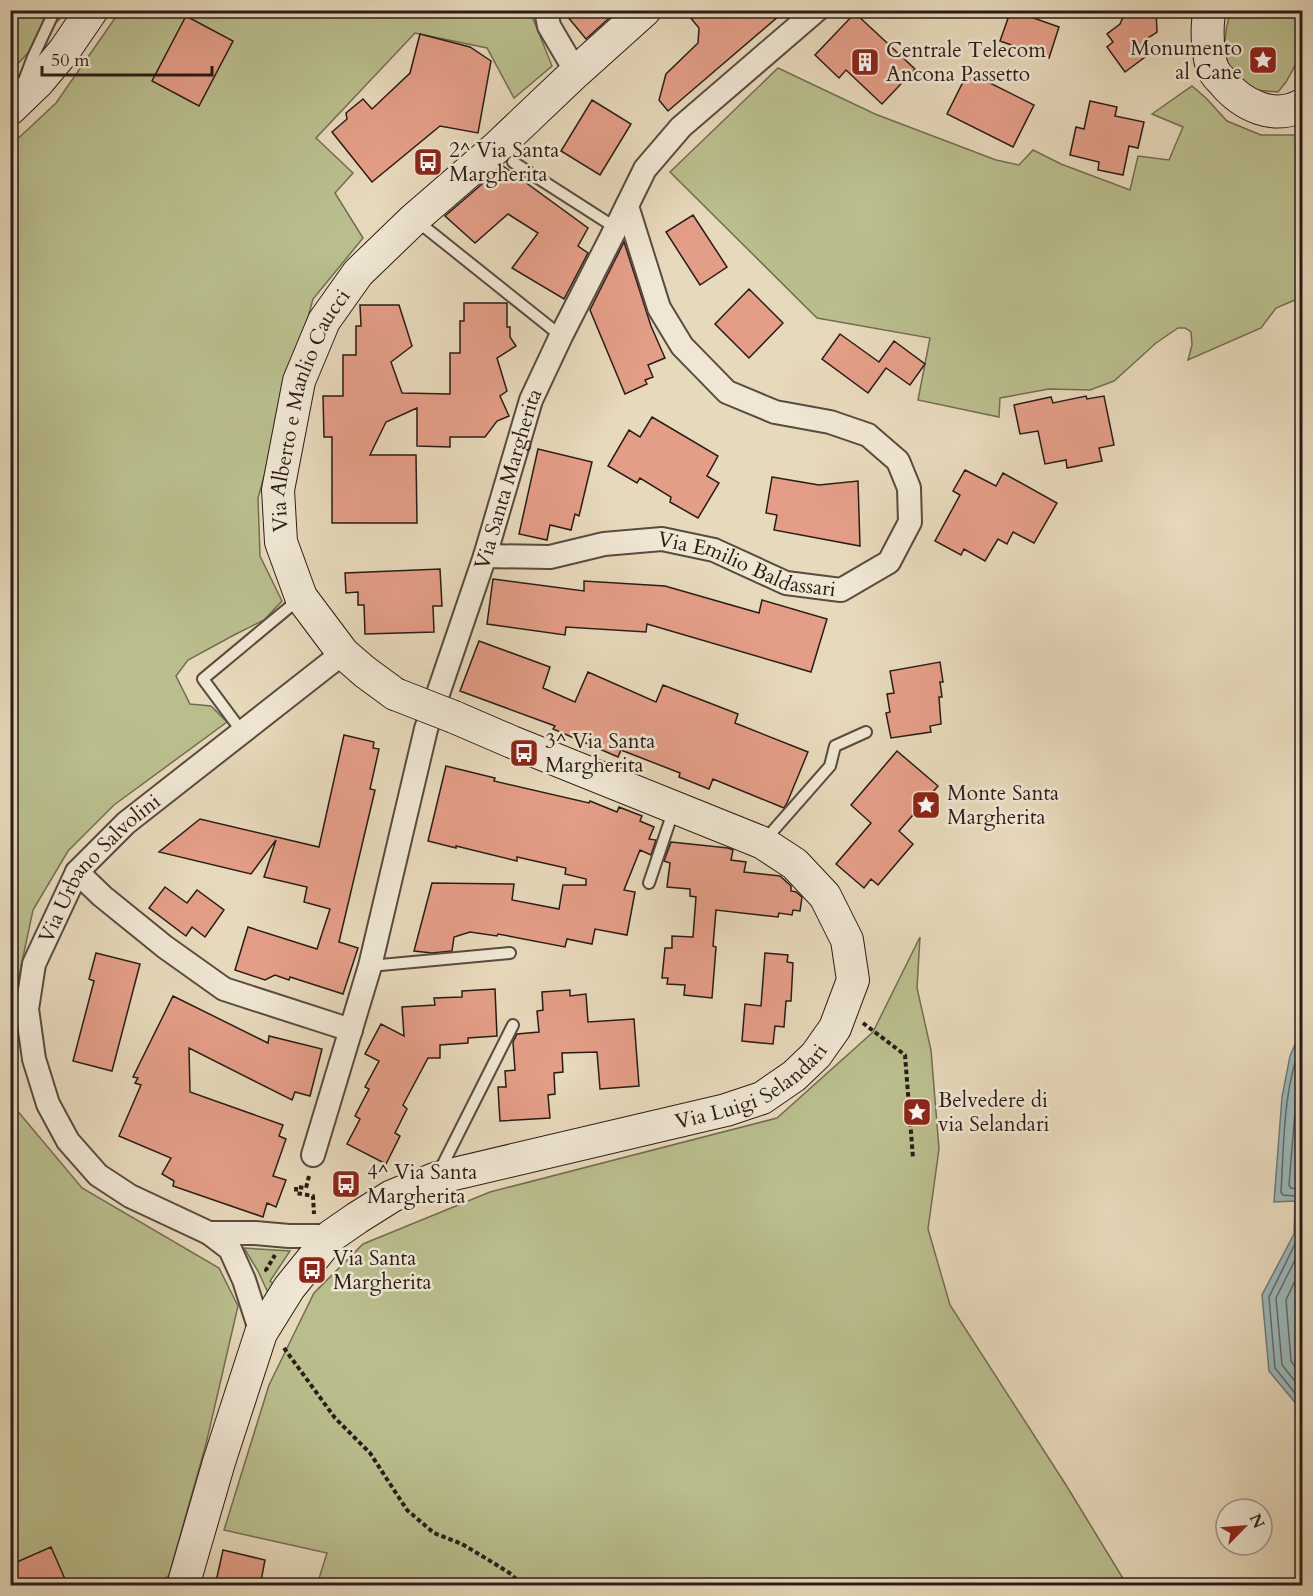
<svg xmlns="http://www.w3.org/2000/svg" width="1313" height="1596" font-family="Cardo,serif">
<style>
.green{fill:#babe8d;stroke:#726d52;stroke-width:1.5}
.water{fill:#9ab8ba;stroke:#6d7a79;stroke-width:1.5}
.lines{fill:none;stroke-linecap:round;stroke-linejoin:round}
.shore{stroke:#626a68;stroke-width:1.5}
.building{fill:#e49e87;stroke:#2a1c17;stroke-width:1.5}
.lane-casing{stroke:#594b40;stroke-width:14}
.street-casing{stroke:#594b40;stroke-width:26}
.secondary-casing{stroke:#2a1c17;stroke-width:34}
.path{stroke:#2a1c17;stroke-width:4;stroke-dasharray:4.5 3;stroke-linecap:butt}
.lane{stroke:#efe6d3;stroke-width:10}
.street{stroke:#efe6d3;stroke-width:22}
.secondary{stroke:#efe6d3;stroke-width:32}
.secondary-bridge-casing{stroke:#2a1c17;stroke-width:34;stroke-linecap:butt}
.secondary-bridge{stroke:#efe6d3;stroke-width:32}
.labels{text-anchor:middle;stroke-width:5;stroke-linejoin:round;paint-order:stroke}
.poi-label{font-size:21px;fill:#2a1c17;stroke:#efe6d3;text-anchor:start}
.street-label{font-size:21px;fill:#2a1c17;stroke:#efe6d3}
</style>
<rect width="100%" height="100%" fill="#e7d9bb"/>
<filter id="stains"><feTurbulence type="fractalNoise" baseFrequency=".00333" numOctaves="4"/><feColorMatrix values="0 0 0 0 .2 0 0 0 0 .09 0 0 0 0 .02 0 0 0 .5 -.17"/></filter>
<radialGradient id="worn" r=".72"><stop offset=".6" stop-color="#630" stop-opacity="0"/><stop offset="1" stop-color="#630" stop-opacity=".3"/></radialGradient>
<path class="green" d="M11 11H67L11 71Z
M120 11H530L552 66 514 98 487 48 415 33 316 138 353 173 335 193 363 238 313 299 258 498 260 556 282 601 264 620 234 635 188 660 176 676 190 704 211 706 227 722 114 805 68 851 33 910 16 990 10 966V146L56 103Z
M1231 11H1302V53L1286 82 1278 92C1267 91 1256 91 1245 85 1219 71 1223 34 1231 11Z
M778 68 875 114 996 160 1019 165 1033 150 1061 164 1130 190 1138 156 1169 160 1183 127 1152 114 1192 86 1207 99 1227 121 1261 135H1302V297L1276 308 1261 328 1188 360 1192 345 1191 332 1185 328H1178L1156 343 1114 381 1090 390 1049 389 1000 398 999 417 918 400 930 338 817 318 670 172Z
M920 937 917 988 931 1050 939 1149 928 1229 950 1305 1066 1485 1127 1585H317L327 1553 224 1530 269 1385 314 1293 363 1244 490 1192 777 1118 873 1032Z
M10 1102 82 1188 219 1268 238 1306 206 1444 169 1575 159 1585H11Z
M244 1248 290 1251 270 1281 275 1285 269 1295 258 1271Z"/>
<path class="water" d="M1302 1028V1411L1269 1371 1262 1295 1294 1234 1295 1201 1274 1202 1282 1097 1290 1056Z"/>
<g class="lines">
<path class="shore" d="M1302 1043C1283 1086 1284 1145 1281 1192L1283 1195 1296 1196 1301 1200 1299 1236 1269 1297 1275 1368 1302 1402
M1302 1063 1296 1099 1289 1185 1291 1188 1302 1190
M1302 1246 1276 1298 1282 1365 1302 1390
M1302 1266 1286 1300 1291 1361 1302 1376"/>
</g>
<path class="building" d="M562 10H618L586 39Z
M684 10H786L668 111 659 100 666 74 698 43 699 28Z
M1011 10 1059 27 1049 58 1000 41Z
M1126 10H1156L1157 32 1145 40 1153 51 1125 72 1107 47 1113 42 1107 34 1120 24Z
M855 13 915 69 882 104 846 70 839 78 815 55Z
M186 16 233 41 199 106 152 81Z
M420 34 470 47 491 61 478 133 440 126 372 182 332 132 347 119 346 113 363 99 372 109 410 73Z
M968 72 1034 105 1013 147 947 114Z
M592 100 631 124 600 175 561 151Z
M1090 101 1117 107 1115 116 1144 122 1138 148 1129 146 1123 175 1098 170 1099 162 1070 155 1076 127 1084 129Z
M503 166 588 228 578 246 588 253 564 299 512 268 538 233 508 214 475 243 445 216Z
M693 215 727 267 700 285 666 232Z
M624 242 651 326 665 358 648 365 653 377 645 380 647 384 625 394 590 310Z
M749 289 783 323 749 358 715 324Z
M464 303H507V327H510V337L516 346 497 358 507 391 500 396 509 416 497 421 485 437H450V447L417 446V408L386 422 370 455H416L417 523H332V437H324L323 396H343V355H356V326H361L360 305H399L412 346 391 362 402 393 450 394V353H460V321H464Z
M840 334 879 362 894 341 925 364 910 385 886 368 868 393 822 359Z
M1086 396 1087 399 1104 396 1114 445 1099 448 1102 461 1067 468 1066 460 1045 464 1038 431 1020 434 1014 405 1051 397 1053 403Z
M652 417 718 456 707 476 719 483 698 518 670 502 671 497 640 478 637 483 608 466 629 430 640 437Z
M538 449 592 462 579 516 575 514 571 530 550 525 547 540 519 534Z
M965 470 996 486 1003 473 1057 503 1034 543 1013 532 1007 544 998 539 985 561 964 549 961 555 935 541 960 495 953 491Z
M772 477 819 485 858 481 860 546 774 530 777 515 766 513Z
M440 569 442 606H433L434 632 365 634 364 605H358V592L346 593 345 573Z
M493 579 584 591V581L665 586 759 613 762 600 827 619 811 672 647 624 646 632 566 627 565 635 487 624Z
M479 641 550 667 543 688 575 702 588 672 656 702 663 685 738 714 735 723 808 752 787 803 784 808 713 779 709 789 679 777 680 773 621 750 618 757 553 729 555 726 460 691Z
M940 662 943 682H940L942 697H939L941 724 930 726 931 732 891 738 886 713 890 712 887 694 894 693 890 671Z
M344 735 374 742 373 748 379 749 370 789 375 790 339 942 358 948 343 994 290 977 289 980 275 975 265 980 235 970 248 927 317 949 330 909 304 902 307 887 264 877 276 840 251 874 159 852 200 819 319 847Z
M897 751 938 786 899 831 913 844 878 885 871 879 864 888 836 864 871 823 851 805Z
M446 766 495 778 494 781 589 803 590 801 617 812 619 807 642 816 640 821 654 827 649 839 656 840 651 855 640 850 624 890 635 892 627 935 595 929 592 944 567 939 565 947 498 934 497 936 470 932 454 937 452 951 432 953 414 951 432 883 514 884 512 900 559 909 563 885H586V879L565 874 566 868 517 857V861L456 846V848L428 841Z
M671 842 728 848 733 850 731 860 746 862 744 872 780 876 791 886V891L796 892 802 897 800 911 793 910 792 915 779 913 778 917 716 910 713 946 716 947 712 998 684 995 685 985 667 984 668 978H662L665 948H672V936L693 937 696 897 690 896V889L667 887 670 863 664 861Z
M165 887 187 903 197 890 224 910 205 937 192 927 186 936 149 908Z
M96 953 140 964 112 1071 73 1061 94 981 89 979Z
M765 953 788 955 787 962 793 963 791 1001H786L784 1027 775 1026 773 1044 742 1041 745 1004 761 1006Z
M495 989 497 1036 468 1038V1043L440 1045V1058H428L403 1105 407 1109 395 1133 400 1136 386 1164 347 1144 360 1119 355 1116 369 1089 365 1087 379 1061 365 1054 381 1024 404 1036 402 1007 435 1005 434 998 462 997V991Z
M570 990V996L586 994 588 1022 634 1019 639 1086 600 1089 597 1052 562 1053 563 1072 554 1073 555 1094 548 1095 550 1118 500 1121 498 1087H506L505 1071 515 1070 513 1042 517 1034 539 1032 537 1011 543 1010 542 992Z
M173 996 268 1043 269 1036 322 1049 310 1096 295 1092 292 1100 189 1048 190 1092 283 1125 279 1136 286 1139 273 1176 286 1180 276 1207 267 1203 263 1217 173 1186 174 1181 162 1174 171 1158 119 1136 141 1085 135 1083 138 1078 133 1077Z
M51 1547 68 1586H10V1565Z
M223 1550 265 1560 260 1586H215Z"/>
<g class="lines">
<g class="lane-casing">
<path id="lane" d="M23 83 33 57 55 10
M513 162 616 228
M417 221 561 336
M243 733 203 679 298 600
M765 840 830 766 835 746 866 732
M649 883 674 809
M370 966 510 953
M439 1172 513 1025"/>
</g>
<g class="street-casing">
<g id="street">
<path d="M546 10 549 26 576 72"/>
<path id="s1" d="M485 556 550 557 604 544 662 539 714 550 786 583 841 590 889 562 910 522 909 488 898 461 868 435 830 422 775 412 727 392 682 346 659 308 627 206"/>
<path d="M77 872 102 896 165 947 224 989 351 1030"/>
<path id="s2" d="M313 1155 370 966 426 729 485 556 531 400 561 336 616 228 645 169 681 127 817 10"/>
<path d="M209 1233H255L289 1236H331"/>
<path id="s3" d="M261 1333 244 1280 230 1249 209 1233 130 1196 98 1175 68 1141 48 1104 34 1059 27 1009 34 964 77 872 126 823 343 653"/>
</g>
</g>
<g class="secondary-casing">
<g id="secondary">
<path d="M1210 10C1206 25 1207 58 1214 71 1216 75 1220 79 1223 82 1242 105 1274 121 1302 105"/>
<path d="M10 109 38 82 64 51 92 10"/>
<path id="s4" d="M395 694 365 672 343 653 301 597 281 542 278 490 299 381 324 321 358 273 414 219 496 148 576 72 645 10"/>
<path id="s5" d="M183 1586 219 1462 261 1333 289 1288 331 1236 357 1218 392 1196 437 1178 726 1110 762 1098 794 1076 816 1055 835 1028 853 980 847 940 825 896 795 864 763 843 512 742 454 717"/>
</g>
</g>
<path class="path" d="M863 1023 905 1055 913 1158
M309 1176 306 1188 296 1187V1193L313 1196 314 1214
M267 1271 266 1270 275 1255
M284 1348 335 1418 370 1453 407 1510 434 1533 462 1544 492 1562 511 1574 523 1586"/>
<use href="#lane" class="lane"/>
<use href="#street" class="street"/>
<use href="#secondary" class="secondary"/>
<g class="secondary-bridge-casing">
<path id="secondary-bridge" d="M395 694 454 717"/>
</g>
<use href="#secondary-bridge" class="secondary-bridge"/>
</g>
<defs>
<g id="sight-square" transform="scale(1.5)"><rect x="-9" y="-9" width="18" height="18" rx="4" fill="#8f2418" stroke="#efe6d3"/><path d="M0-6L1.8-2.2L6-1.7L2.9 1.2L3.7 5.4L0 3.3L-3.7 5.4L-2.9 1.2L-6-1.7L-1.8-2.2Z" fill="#fff"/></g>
<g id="building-square" transform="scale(1.5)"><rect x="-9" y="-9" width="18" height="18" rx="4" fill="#8f2418" stroke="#efe6d3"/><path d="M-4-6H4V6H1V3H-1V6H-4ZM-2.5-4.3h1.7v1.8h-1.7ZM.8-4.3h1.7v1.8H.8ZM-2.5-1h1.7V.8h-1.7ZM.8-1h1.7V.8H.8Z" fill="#fff"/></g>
<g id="bus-square" transform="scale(1.5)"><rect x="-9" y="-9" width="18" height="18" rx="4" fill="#8f2418" stroke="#efe6d3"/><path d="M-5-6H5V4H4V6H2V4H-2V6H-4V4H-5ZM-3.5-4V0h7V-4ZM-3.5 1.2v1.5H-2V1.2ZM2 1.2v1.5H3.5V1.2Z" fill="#fff"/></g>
</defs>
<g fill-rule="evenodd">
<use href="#sight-square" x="1263" y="60"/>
<use href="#building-square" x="865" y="62"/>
<use href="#bus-square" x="428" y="162"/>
<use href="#bus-square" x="524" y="753"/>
<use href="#sight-square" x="926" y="805"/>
<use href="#sight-square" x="917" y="1112"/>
<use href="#bus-square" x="346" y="1184"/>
<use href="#bus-square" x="312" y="1270"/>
</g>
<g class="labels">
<g class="poi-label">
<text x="1242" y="55" text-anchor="end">Monumento<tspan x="1242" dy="24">al Cane</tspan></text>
<text x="886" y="57">Centrale Telecom<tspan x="886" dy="24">Ancona Passetto</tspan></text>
<text x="449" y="157">2^ Via Santa<tspan x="449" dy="24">Margherita</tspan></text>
<text x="545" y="748">3^ Via Santa<tspan x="545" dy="24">Margherita</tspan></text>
<text x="947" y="800">Monte Santa<tspan x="947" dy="24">Margherita</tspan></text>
<text x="938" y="1107">Belvedere di<tspan x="938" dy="24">via Selandari</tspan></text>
<text x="367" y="1179">4^ Via Santa<tspan x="367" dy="24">Margherita</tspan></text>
<text x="333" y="1265">Via Santa<tspan x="333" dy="24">Margherita</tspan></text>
</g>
<g class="street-label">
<text dy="7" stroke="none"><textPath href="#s4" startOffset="332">Via Alberto e Manlio Caucci</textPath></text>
<text dy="7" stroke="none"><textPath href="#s2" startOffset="704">Via Santa Margherita</textPath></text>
<text dy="7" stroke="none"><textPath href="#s1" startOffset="268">Via Emilio Baldassari</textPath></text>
<text dy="7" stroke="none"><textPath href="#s3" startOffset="590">Via Urbano Salvolini</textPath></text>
<text dy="7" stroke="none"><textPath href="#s5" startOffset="836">Via Luigi Selandari</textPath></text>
</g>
</g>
<rect width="1313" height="1596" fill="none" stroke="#e7d9bb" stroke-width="36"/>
<rect x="12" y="12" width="1289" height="1572" fill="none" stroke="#2a1c17" stroke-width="3"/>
<rect x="18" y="18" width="1277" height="1560" fill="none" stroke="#2a1c17" stroke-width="1.5"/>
<g transform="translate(1244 1527) rotate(65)"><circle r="28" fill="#efe6d3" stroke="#a09588" stroke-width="1.5"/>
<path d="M0-4.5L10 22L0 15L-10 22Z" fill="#8f2418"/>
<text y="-9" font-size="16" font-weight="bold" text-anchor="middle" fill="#2a1c17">N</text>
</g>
<path d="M42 66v9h170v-9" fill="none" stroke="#2a1c17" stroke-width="3"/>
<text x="51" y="66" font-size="18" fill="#2a1c17" stroke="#efe6d3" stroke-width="4.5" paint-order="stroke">50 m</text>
<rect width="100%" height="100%" filter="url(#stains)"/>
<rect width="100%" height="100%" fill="url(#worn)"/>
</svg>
